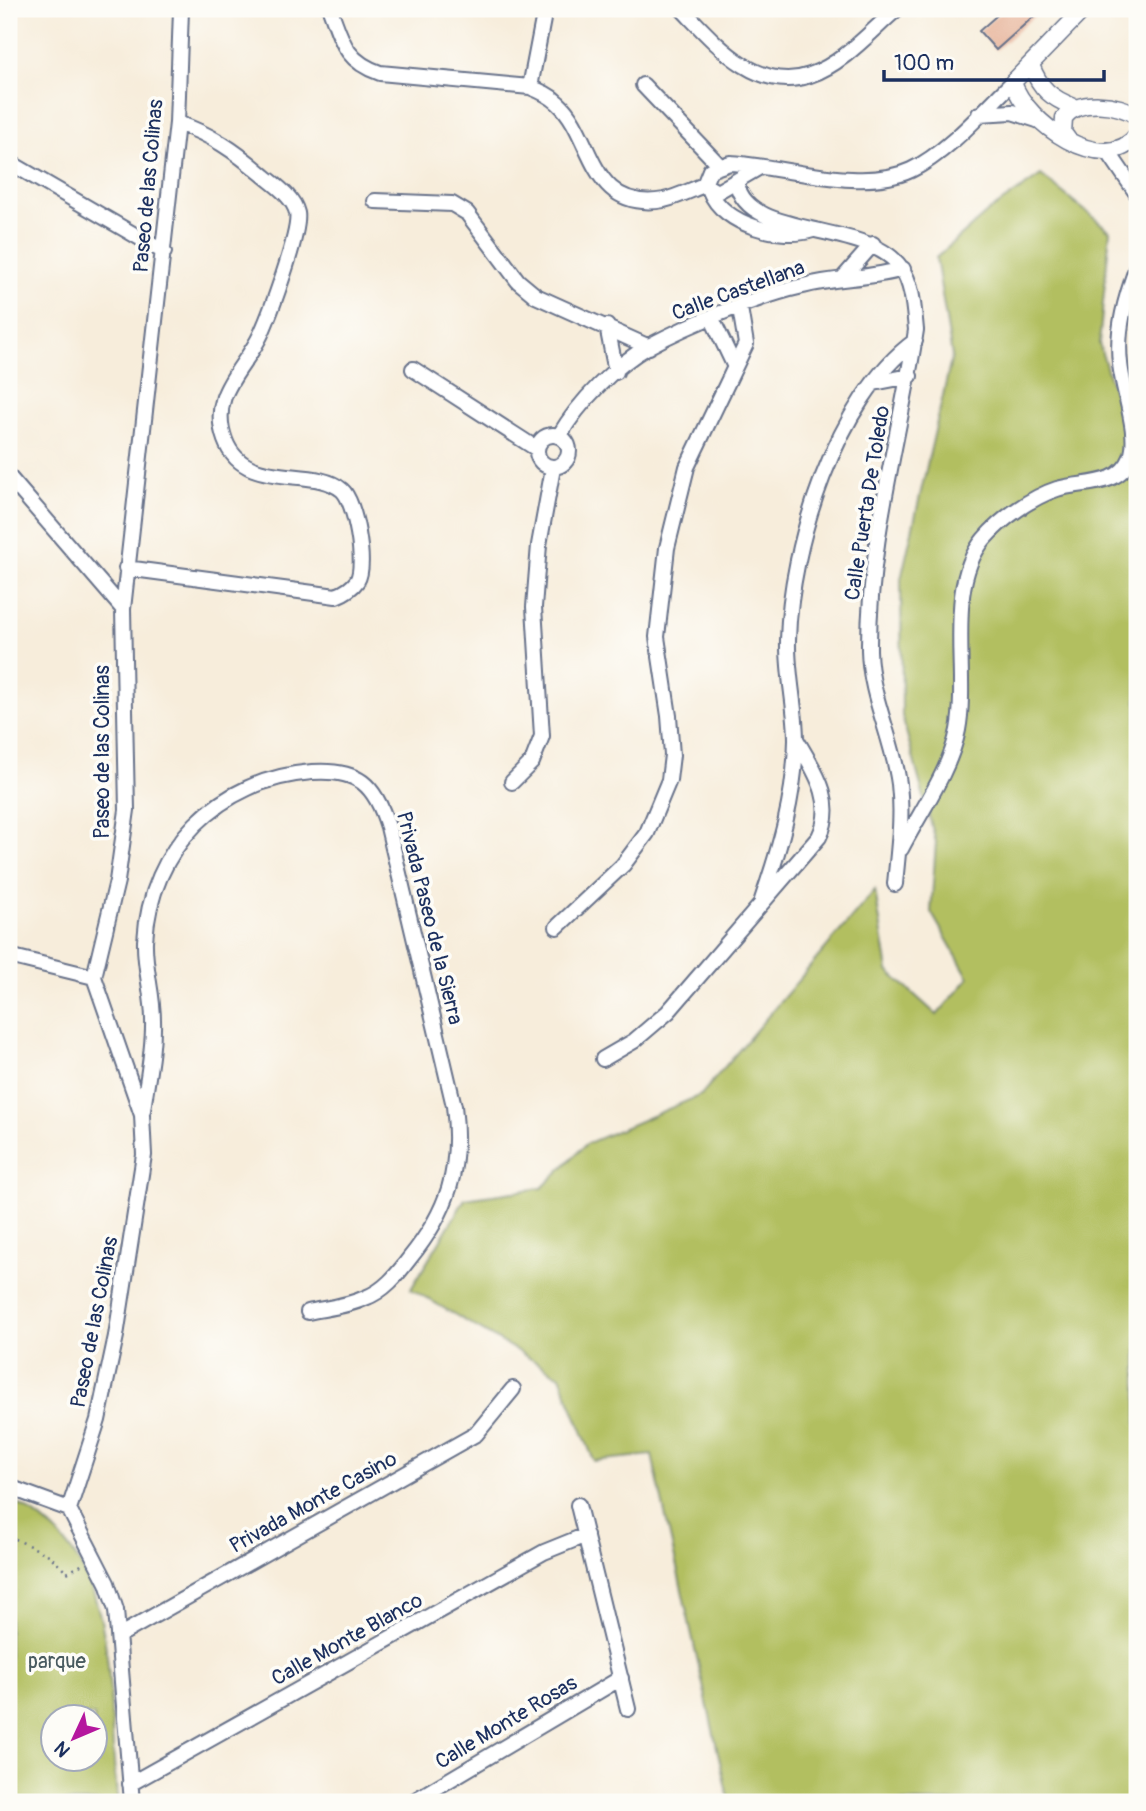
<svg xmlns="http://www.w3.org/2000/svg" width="1146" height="1811" font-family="Pangolin,sans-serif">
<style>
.green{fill:#b2bf61;stroke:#667760;stroke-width:2;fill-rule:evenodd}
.building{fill:#e8b79f}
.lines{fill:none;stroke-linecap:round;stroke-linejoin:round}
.minor-casing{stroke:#68728a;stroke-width:18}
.tertiary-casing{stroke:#68728a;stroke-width:19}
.path{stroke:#68728a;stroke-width:2.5;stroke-dasharray:2 5;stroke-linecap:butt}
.minor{stroke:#fff;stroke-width:14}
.tertiary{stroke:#fff;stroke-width:16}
.labels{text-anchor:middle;stroke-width:7;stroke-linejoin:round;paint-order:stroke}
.street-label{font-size:21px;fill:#1b2f5e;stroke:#fdfcf7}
.park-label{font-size:21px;fill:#485a5f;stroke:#fdfcf7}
</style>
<rect width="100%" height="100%" fill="#fdfcf7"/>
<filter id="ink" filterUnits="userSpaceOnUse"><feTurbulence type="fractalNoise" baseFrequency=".0143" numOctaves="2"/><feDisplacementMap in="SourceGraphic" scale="14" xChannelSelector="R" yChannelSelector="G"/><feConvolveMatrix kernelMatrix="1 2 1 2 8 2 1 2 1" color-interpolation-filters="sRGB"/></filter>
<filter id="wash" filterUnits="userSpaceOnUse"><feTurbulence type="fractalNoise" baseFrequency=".00686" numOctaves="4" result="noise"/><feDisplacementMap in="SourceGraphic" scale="28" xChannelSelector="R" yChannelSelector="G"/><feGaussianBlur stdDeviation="1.57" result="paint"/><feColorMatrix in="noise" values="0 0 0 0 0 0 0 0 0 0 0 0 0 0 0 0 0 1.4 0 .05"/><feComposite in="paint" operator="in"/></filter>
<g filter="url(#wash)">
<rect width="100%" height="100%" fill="#f7eddb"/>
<path class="green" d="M1041 175 1110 231 1099 344 1137 464V1802H729L652 1455 594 1461 560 1376 411 1289 465 1199 542 1188 586 1144 701 1095 875 890 888 971 937 1015 969 978 931 912 936 842 902 716 901 579 952 356 936 258 988 212Z
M9 1499C131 1559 102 1690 118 1802H9ZM52 1716H94V1758H52Z"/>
<g id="blocks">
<path class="building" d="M1004 9H1042L996 50 979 31Z"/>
</g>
</g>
<g filter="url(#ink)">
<use href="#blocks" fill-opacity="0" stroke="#68728a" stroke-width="2"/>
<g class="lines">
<g class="minor-casing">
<path id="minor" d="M330 9C342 41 345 61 380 73L530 87C540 91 550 95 558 103 594 135 588 213 664 200 677 197 691 190 704 185
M682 9C714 42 757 94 810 75 843 64 871 31 897 9
M9 11V9
M643 85 719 165
M530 87 545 9
M979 114 1012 112 1037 120
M1107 150 1137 194
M9 162 164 252
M737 183C746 240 869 220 901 268 913 284 914 311 916 330 900 436 868 542 869 650 870 697 893 738 899 784 903 818 898 851 895 884
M704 185 710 170 730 163C783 166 862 193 911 170 947 153 984 110 1013 82
M705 185 717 192 760 167
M710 191C723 225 781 240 813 230
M375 201 452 204 467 213 518 281 536 296 649 347
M844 277 873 244
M712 319 735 367
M607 326 616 372
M413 369 537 449
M874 383 910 376
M537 451a16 16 0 1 1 32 0a16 16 0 1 1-32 0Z
M559 436C579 402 614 366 649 346 690 324 758 296 803 286 837 277 869 279 903 269
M9 477 123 609
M126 568 336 596C344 593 352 588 357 581 367 565 355 501 342 490 313 465 244 492 225 440 208 393 244 371 261 334 270 314 301 231 297 213 293 196 275 185 262 174 235 151 211 134 177 123
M512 782 532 762 542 736 534 607 539 545 553 468
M901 849C920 812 950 771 958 730 969 672 944 587 984 539 1001 519 1032 497 1057 489 1083 481 1119 488 1131 457 1140 434 1122 389 1120 363 1116 329 1126 297 1137 266
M762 900C780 847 795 797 796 740 796 707 787 674 788 640 790 547 836 398 915 341
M557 927 623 865 647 833 669 780 672 755 669 716 657 637 667 548 687 467 746 344 740 308
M9 956 94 977
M603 1059 634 1041 668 1012 819 837C837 801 814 770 796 739
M143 1110C147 1080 154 1050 153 1020 153 993 144 967 145 941 150 848 219 779 312 772 358 769 375 784 388 827L454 1106C462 1169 448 1211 409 1259 397 1275 384 1291 365 1298 348 1306 327 1308 308 1312
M9 1487 69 1509
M578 1505 628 1709
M120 1635 476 1434 513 1389
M130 1784 544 1552 586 1535
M132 1802 116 1610 107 1583 69 1509 98 1420 116 1336 144 1155 142 1115 94 977 117 881 127 810 123 609 177 123 181 10
M412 1802 621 1678"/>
</g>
<g class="tertiary-casing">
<path id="tertiary" d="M1084 9 1013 82C1025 122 1104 179 1137 135
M1031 65C1040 89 1051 98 1074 107
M1067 138 1063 133 1064 118C1078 98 1119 103 1137 116"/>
</g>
<path class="path" d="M9 1536 49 1555 67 1573 83 1564"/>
<use href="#minor" class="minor"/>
<use href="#tertiary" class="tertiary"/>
</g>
</g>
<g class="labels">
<g class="street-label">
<text transform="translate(148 186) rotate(-85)" y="7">Paseo de las Colinas</text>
<text transform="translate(738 290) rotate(-20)" y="7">Calle Castellana</text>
<text transform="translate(867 503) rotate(-81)" y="7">Calle Puerta De Toledo</text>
<text transform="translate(102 752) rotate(-90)" y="7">Paseo de las Colinas</text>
<text transform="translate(430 918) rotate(76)" y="7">Privada Paseo de la Sierra</text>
<text transform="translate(94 1322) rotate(-79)" y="7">Paseo de las Colinas</text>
<text transform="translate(313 1502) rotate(-29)" y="7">Privada Monte Casino</text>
<text transform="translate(347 1639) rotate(-29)" y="7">Calle Monte Blanco</text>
<text transform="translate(506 1722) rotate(-31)" y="7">Calle Monte Rosas</text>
</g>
<g class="park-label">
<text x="57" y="1668">parque</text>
</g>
</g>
<rect width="1146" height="1811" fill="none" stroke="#fdfcf7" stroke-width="35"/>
<g transform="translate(74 1738) rotate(226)"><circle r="33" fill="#fdfcf7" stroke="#a3aaba" stroke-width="2"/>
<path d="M0-5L12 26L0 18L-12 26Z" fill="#b5179e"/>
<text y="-10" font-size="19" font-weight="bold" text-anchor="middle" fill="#1b2f5e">N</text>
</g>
<path d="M884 70v10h220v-10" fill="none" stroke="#1b2f5e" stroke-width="3.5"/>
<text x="894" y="70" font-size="21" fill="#1b2f5e" stroke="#fdfcf7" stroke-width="5" paint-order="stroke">100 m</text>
</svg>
